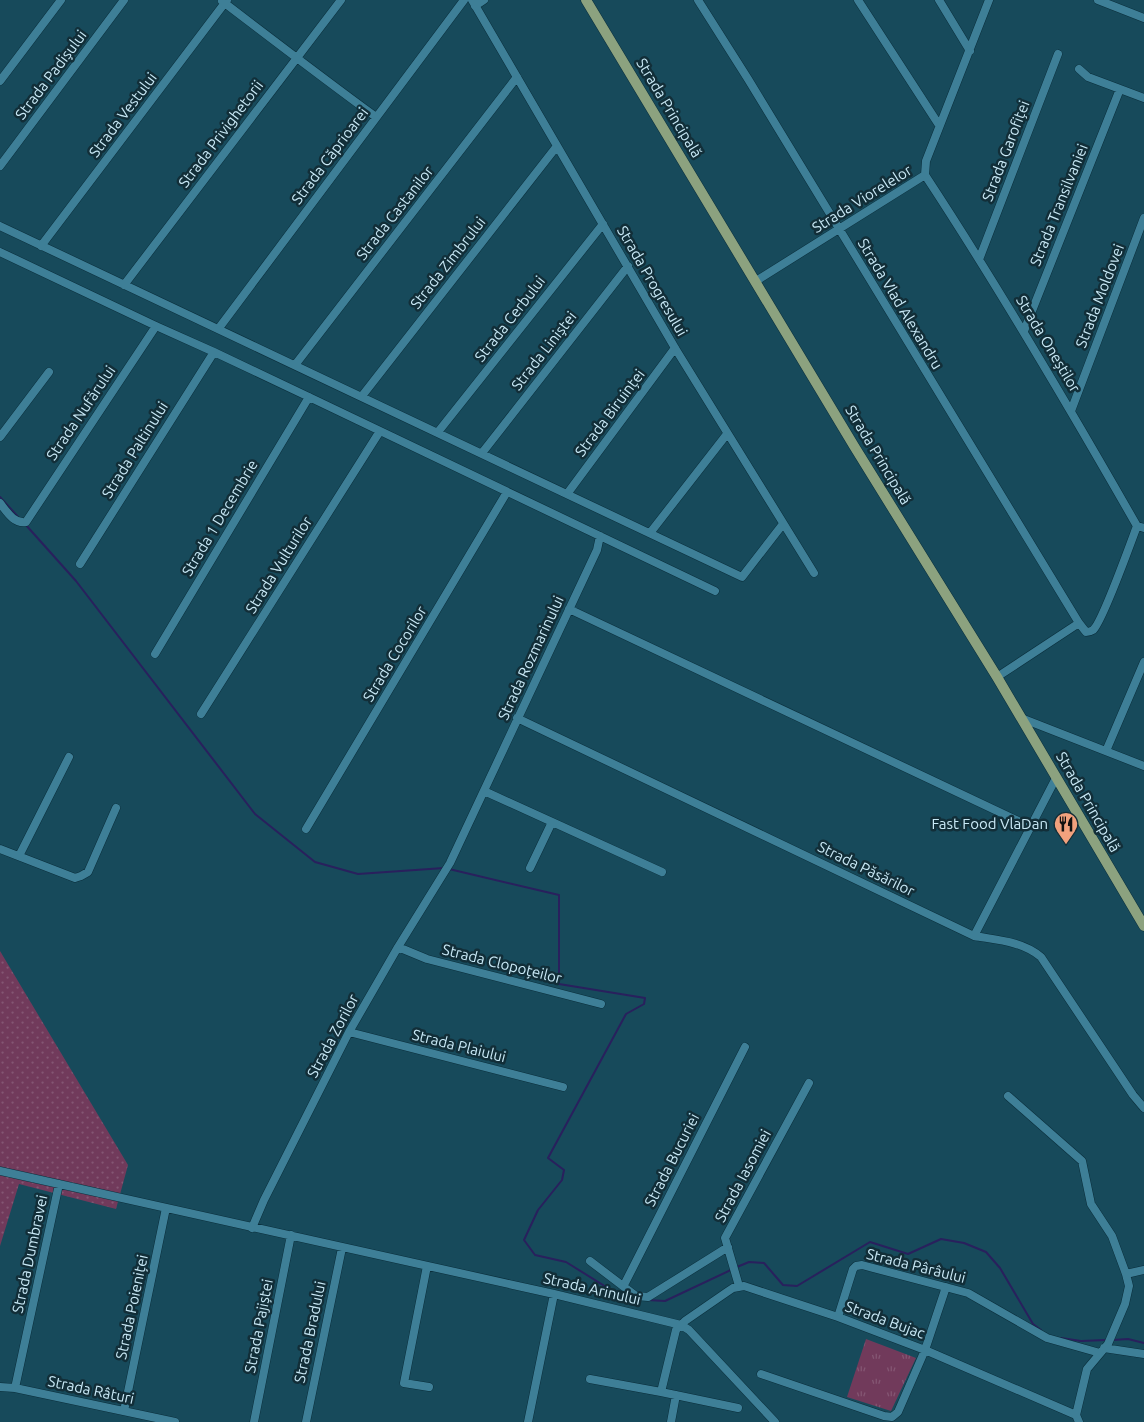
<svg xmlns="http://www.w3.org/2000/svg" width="1144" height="1422" font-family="Ubuntu,sans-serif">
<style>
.grass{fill:url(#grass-dots)}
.park{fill:url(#park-tufts)}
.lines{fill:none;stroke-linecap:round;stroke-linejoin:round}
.stream{stroke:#29205d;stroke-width:2}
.minor-casing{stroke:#0a2e3b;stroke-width:9}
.major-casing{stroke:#0a2e3b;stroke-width:11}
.minor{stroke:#3e7f97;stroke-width:8}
.major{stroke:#8ca27f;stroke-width:10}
.labels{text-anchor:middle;stroke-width:5;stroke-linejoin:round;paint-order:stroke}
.street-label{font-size:15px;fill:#c9e9f6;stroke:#122e38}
.poi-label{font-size:15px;fill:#c9e9f6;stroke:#122e38;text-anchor:end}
</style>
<defs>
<pattern id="grass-dots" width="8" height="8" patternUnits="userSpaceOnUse" patternTransform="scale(1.25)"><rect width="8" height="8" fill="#713a5b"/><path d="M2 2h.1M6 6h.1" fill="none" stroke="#845673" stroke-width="1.8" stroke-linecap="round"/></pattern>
<pattern id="park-tufts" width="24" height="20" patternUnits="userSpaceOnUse" patternTransform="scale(1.25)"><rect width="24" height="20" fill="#713a5b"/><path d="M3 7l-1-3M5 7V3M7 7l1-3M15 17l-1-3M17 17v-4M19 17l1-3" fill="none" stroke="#845673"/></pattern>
</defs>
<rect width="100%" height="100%" fill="#174a5b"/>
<path class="grass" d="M0 951 128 1165 116 1209 19 1184 0 1246Z"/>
<path class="park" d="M866 1339 916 1358 891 1411 847 1397Z"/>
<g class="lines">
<path class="stream" d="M0 497 20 519
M25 524 76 581 255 814 315 862 358 874 444 868
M449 869 559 895V984L645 998 644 1004 626 1014 548 1158 564 1170 562 1180 538 1210 524 1240 535 1255 566 1262 627 1300H642
M737 1267 749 1262 764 1263 783 1285 797 1286 870 1242 908 1254 941 1239 964 1243 986 1252 1000 1268 1033 1324 1041 1330
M647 1300 665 1301 733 1269
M1061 1338 1081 1341 1106 1340
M1113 1340 1128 1339 1144 1343"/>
<g class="minor-casing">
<path id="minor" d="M472 0 675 348 814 573
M698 0 748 79 1079 623 1086 632C1089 632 1090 632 1093 630 1102 623 1131 542 1137 526
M858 0 939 125
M939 0 970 51
M1098 0 1144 18
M222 1C273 40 324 79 376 117
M475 6 484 0
M1079 69 1088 77 1144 98
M0 81 61 0
M0 166 124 0
M925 175C1000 289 1069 407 1137 526L1144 528
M0 226 742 577 783 524
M41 246 227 0
M0 252 156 326 214 352 309 397 715 591
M980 257 1058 54
M756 281 925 175 926 161 989 0
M124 285 341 0
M219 328 464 0
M1024 331 1120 89
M295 365 517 77
M362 396 557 146
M1071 411 1144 218
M438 432 603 224
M0 437 49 372
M482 453 628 266
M567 494 675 348
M0 503C7 512 14 524 26 522L156 326
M650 533 727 434
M80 564 214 352
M569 609 1031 827
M155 654 309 397
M997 677 1079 623
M201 714 380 431
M517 718 974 936C997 940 1022 941 1041 957L1133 1095 1144 1108
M1021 718 1144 766
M1106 751 1144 662
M484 791 662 872
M306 829 507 492
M0 849 75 878 81 876 88 872 116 808
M19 856 69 757
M530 868 552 822
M974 936 1056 778
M398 947 427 959 601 1004
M349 1032 563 1087
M1008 1096 1082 1161 1091 1204 1112 1236 1126 1274
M0 1171 554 1294 681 1325 689 1330 775 1422
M252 1228 264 1200 349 1032 398 947 450 863 597 550 600 536
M590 1261 636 1296 648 1297 728 1247
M427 1266 404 1383 429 1387
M624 1285 745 1047
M739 1286 725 1238 809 1083
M838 1317 853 1269 856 1266 862 1265 968 1293 1047 1338 1100 1353
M1104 1348 1144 1354
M761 1374 884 1416 892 1417 898 1412 925 1350 946 1287
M590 1379 661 1392
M0 1387 15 1388 175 1422
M15 1388 59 1184
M738 1408 661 1392 676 1330 685 1321 727 1292 733 1288 744 1286 838 1317 925 1350 1076 1415 1079 1422
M124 1411 166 1208
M1076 1415 1087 1369 1108 1344 1125 1304 1129 1286 1126 1274 1144 1270
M254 1422 291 1235
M306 1422 342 1248
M528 1422 554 1294
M671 1422 676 1395"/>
</g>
<g class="major-casing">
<path id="major" d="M586 0 854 446 997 677 1144 926"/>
</g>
<use href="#minor" class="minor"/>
<use href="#major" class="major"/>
</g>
<defs>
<g id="restaurant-pin" transform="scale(1.25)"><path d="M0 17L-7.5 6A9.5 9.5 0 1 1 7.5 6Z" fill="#f1a17d" stroke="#122e38"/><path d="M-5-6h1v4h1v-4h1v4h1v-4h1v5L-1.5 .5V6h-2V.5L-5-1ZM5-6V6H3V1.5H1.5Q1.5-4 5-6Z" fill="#111"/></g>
</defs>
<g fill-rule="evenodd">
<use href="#restaurant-pin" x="1066" y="824"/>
</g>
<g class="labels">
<g class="street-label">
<text transform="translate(51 75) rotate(-53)" y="5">Strada Padișului</text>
<text transform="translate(669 108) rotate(59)" y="5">Strada Principală</text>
<text transform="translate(123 115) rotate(-53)" y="5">Strada Vestului</text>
<text transform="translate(221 134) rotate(-53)" y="5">Strada Privighetorii</text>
<text transform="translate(1006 151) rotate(-69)" y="5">Strada Garofiței</text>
<text transform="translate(330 156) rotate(-53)" y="5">Strada Căprioarei</text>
<text transform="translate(862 199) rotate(-32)" y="5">Strada Viorelelor</text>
<text transform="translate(1059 205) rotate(-68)" y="5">Strada Transilvaniei</text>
<text transform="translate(395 213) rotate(-52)" y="5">Strada Castanilor</text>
<text transform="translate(448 263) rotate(-52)" y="5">Strada Zimbrului</text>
<text transform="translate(652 281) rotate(60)" y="5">Strada Progresului</text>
<text transform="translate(1100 296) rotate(-69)" y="5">Strada Moldovei</text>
<text transform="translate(900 304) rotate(59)" y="5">Strada Vlad Alexandru</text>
<text transform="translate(510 319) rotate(-52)" y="5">Strada Cerbului</text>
<text transform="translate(1048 344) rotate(59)" y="5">Strada Oneștilor</text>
<text transform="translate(544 351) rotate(-52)" y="5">Strada Liniștei</text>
<text transform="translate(81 413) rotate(-56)" y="5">Strada Nufărului</text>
<text transform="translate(610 413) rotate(-53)" y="5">Strada Biruinței</text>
<text transform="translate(135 450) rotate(-58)" y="5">Strada Paltinului</text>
<text transform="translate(878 455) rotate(59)" y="5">Strada Principală</text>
<text transform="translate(220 518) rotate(-59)" y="5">Strada 1 Decembrie</text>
<text transform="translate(279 565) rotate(-58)" y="5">Strada Vulturilor</text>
<text transform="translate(395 654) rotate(-59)" y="5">Strada Cocorilor</text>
<text transform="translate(531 658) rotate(-65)" y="5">Strada Rozmarinului</text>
<text transform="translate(1088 802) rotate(60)" y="5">Strada Principală</text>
<text transform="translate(866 869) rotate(26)" y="5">Strada Păsărilor</text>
<text transform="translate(502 964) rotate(14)" y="5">Strada Clopoțeilor</text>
<text transform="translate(333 1036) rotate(-62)" y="5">Strada Zorilor</text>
<text transform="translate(459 1046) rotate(14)" y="5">Strada Plaiului</text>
<text transform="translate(672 1160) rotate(-63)" y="5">Strada Bucuriei</text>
<text transform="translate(743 1176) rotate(-62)" y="5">Strada Iasomiei</text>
<text transform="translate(30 1254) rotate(-78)" y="5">Strada Dumbravei</text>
<text transform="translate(916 1266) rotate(14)" y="5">Strada Pârâului</text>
<text transform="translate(592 1289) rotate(13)" y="5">Strada Arinului</text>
<text transform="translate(132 1307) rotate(-78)" y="5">Strada Poieniței</text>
<text transform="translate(885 1320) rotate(20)" y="5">Strada Bujac</text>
<text transform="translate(259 1326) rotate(-79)" y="5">Strada Pajiștei</text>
<text transform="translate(310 1332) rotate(-78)" y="5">Strada Bradului</text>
<text transform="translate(91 1390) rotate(12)" y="5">Strada Râturi</text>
</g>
<g class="poi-label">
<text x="1048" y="829">Fast Food VlaDan</text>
</g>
</g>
</svg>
